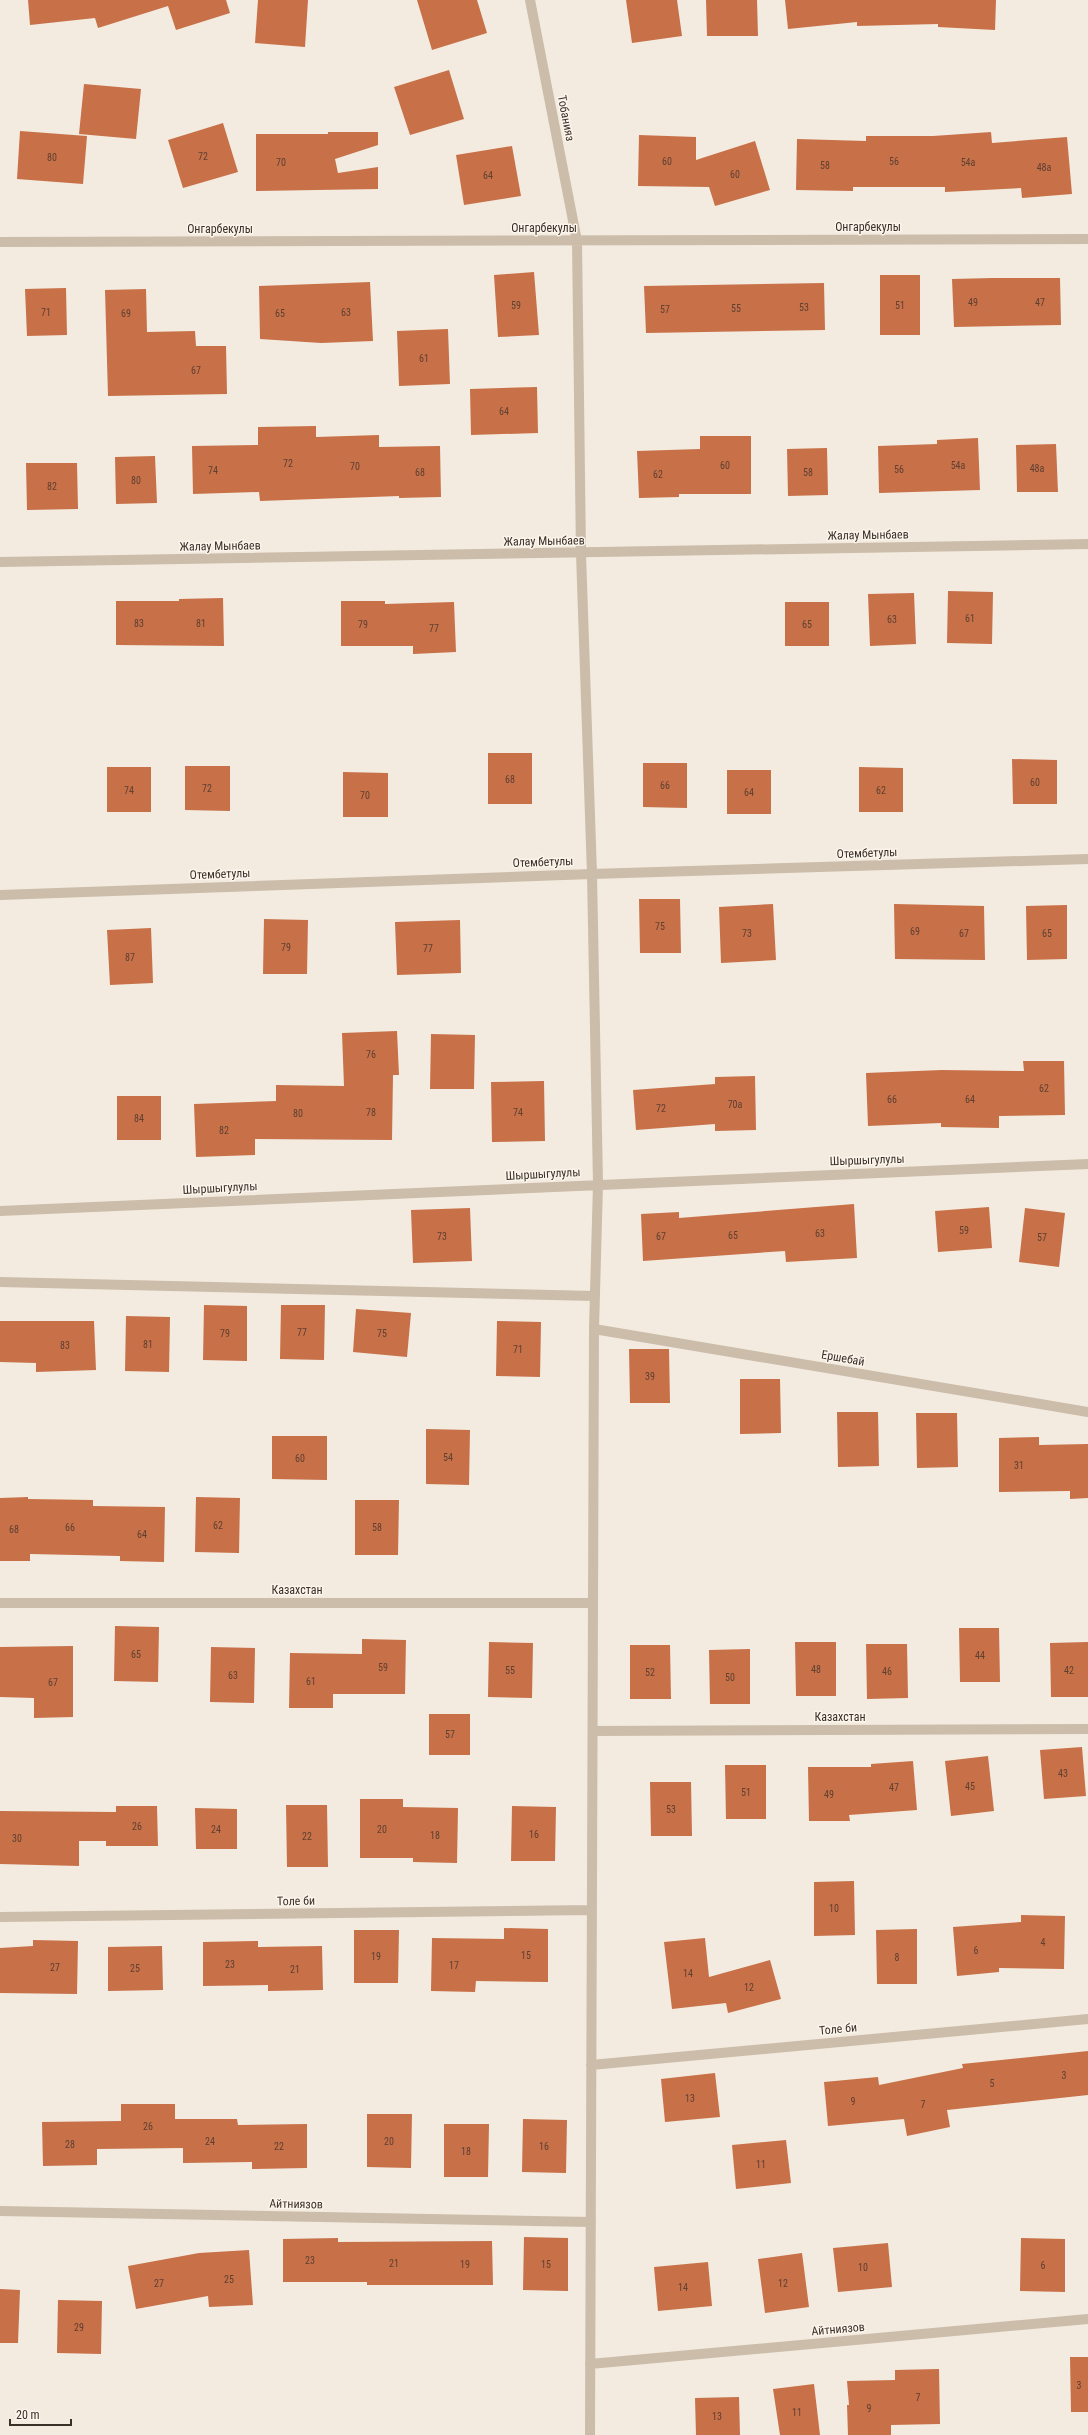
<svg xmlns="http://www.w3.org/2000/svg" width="1088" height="2435" font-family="'Roboto Condensed',sans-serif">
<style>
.building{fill:#c87048}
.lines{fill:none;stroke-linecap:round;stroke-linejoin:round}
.street{stroke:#ccbcaa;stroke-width:10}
.labels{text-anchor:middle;stroke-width:3;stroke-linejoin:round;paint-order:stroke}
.number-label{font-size:10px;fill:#5d4032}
.street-label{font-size:12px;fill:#39302a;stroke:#fbf5eb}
</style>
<rect width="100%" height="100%" fill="#f3ebdf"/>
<path class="building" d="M28 0H226L230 13 176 30 168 6 98 28 95 18 30 25Z
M258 0H308L305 47 255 43Z
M417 0H477L487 33 432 50Z
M626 0H677L682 36 632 43Z
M706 0H757L758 36H707Z
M785 0H996L995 30 938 27V24L857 26V22L788 29Z
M449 70 464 119 410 135 394 87Z
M84 84 141 89 136 139 79 134Z
M223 123 238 172 183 188 168 140Z
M20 131 87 136 83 184 17 179Z
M328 132H378V145L335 159 338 173 378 167V189L256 191V134H328Z
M991 132 992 143 1067 137 1072 194 1022 198 1021 188 945 192V187H853V191L796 190 797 139 866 141V136H933Z
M639 135 696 137V160L755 141 770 190 715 206 709 187 638 186Z
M512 146 521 196 464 205 456 155Z
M534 272 539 335 498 337 494 275Z
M880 275H920V335H880Z
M993 278H1060L1061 325 954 327 952 279Z
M370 282 373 341 321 343 260 339 259 286Z
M824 283 825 330 646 333 644 286Z
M66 288 67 335 27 336 25 289Z
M146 289 147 332 195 331 196 346H226L227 394 108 396 105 290Z
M448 329 450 384 399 386 397 331Z
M537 387 538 433 471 435 470 389Z
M316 426V437L379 435V447L440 446 441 497 399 498V496L260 501 259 492 193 494 192 446 258 445V427Z
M700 436H751V494H679V497L639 498 637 451 700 449Z
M978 438 980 490 879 493 878 446 937 444V440Z
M1056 444 1058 492H1017L1016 445Z
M827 448 828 495 788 496 787 449Z
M155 456 157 503 116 504 115 457Z
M26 463H77L78 509 27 510Z
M948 591 993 592 992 644 947 643Z
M914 593 916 644 870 646 868 594Z
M223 598 224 646 116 645V601H179V599Z
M341 601H385V604L454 602 456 652 413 654V646H341Z
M785 602H829V646H785Z
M488 753H532V804H488Z
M1012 759 1057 760V804H1013Z
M643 763H687V808L643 807Z
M185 766H230V811L185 810Z
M107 767H151V812H107Z
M859 767 903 768V812H859Z
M727 770H771V814H727Z
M343 772 388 773V817H343Z
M639 899H680L681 953H640Z
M773 904 776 960 721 963 719 907Z
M894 904 984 906 985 960 895 959Z
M1067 905V959L1027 960 1026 906Z
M264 919 308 920 307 974H263Z
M460 920 461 973 397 975 395 922Z
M151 928 153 983 110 985 107 930Z
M397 1031 399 1075H393L392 1140 255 1139V1155L196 1157 194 1104 276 1101V1085L344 1086 342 1033Z
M431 1034 475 1035 474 1089H430Z
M1023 1061H1064L1065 1115 999 1116V1128L941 1127V1123L868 1126 866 1073 942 1070 1024 1071Z
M755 1076 756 1130 715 1131V1124L636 1130 633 1090 715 1084V1077Z
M544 1081 545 1141 492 1142 491 1082Z
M117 1096H161V1140H117Z
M854 1204 857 1258 786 1262 785 1251 643 1261 641 1214 679 1212V1218Z
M989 1207 992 1248 938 1252 935 1211Z
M470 1208 472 1261 413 1263 411 1210Z
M1025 1208 1065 1213 1059 1267 1019 1262Z
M204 1305 247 1306V1361L203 1360Z
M281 1305H325L324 1360 280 1359Z
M356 1309 411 1313 407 1357 353 1352Z
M126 1316 170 1317 169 1372 125 1371Z
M0 1321H94L96 1370 36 1372V1363L0 1362Z
M497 1321 541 1322 540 1377 496 1376Z
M629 1349H669L670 1403H630Z
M740 1379H780L781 1433 740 1434Z
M837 1412H878L879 1466 838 1467Z
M916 1413H957L958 1467 917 1468Z
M426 1429 470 1430 469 1485 426 1484Z
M272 1436H327V1480L272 1479Z
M1039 1437V1445L1088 1444V1498L1070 1499V1491L999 1492V1438Z
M28 1497V1499L93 1500V1506L165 1507 164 1562 120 1561V1556L30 1554V1561H0V1498Z
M196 1497 240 1498 239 1553 195 1552Z
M355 1500H399L398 1555H355Z
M115 1626 159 1627 158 1682 114 1681Z
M959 1628H999L1000 1682H960Z
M362 1639 406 1640 405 1694H333V1708H289L290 1653 362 1654Z
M489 1642 533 1643 532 1698 488 1697Z
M795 1642H836V1696H796Z
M1088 1642V1697H1051L1050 1643Z
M866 1644H907L908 1698 867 1699Z
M630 1645H670L671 1699H630Z
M73 1646V1717L34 1718V1698L0 1697V1647Z
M211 1647 255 1648 254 1703 210 1702Z
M750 1649V1704H710L709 1650Z
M429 1714H470V1755H429Z
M1082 1747 1086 1796 1044 1799 1040 1750Z
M988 1756 994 1811 951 1816 945 1761Z
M913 1761 917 1810 849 1815 850 1821H809L808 1767H871V1764Z
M725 1765H766V1819H726Z
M650 1782H691L692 1836H651Z
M360 1799H403V1807L458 1808 457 1863 413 1862V1858H360Z
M286 1805H327L328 1867H287Z
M116 1806H157L158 1846H106V1841H79V1866L0 1864V1811L116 1812Z
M512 1806 556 1807 555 1861H511Z
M195 1808 237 1809V1849H196Z
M854 1881 855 1935 814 1936V1882Z
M1021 1915 1065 1916 1064 1969 999 1968V1972L957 1976 953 1927 1021 1922Z
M504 1928 548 1929V1982L476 1981 475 1992 431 1991 432 1938 504 1939Z
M917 1929V1984H877L876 1930Z
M354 1930H399L398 1983H354Z
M705 1938 709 1977 770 1960 781 1999 728 2013 726 2003 672 2009 664 1942Z
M33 1940 78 1941 77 1994 0 1993V1948L33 1946Z
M258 1941V1947L322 1946 323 1990 268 1991V1985L203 1986V1942Z
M162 1946 163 1990 108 1991V1947Z
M1088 2051V2095L947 2110 950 2127 907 2136 904 2119 828 2126 824 2082 878 2077 879 2085 963 2068 962 2064Z
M715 2073 720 2117 665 2122 661 2079Z
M121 2104H175V2119H237L238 2125 307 2124V2168L252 2169V2162L183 2163V2148L97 2149V2165L43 2166 42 2122 121 2121Z
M367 2114H412L411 2168 367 2167Z
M523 2119 567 2120 566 2173 522 2172Z
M444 2124H489L488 2177H444Z
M786 2140 791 2183 736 2189 732 2145Z
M524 2237 568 2238V2291L523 2290Z
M338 2238V2242L492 2241 493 2285H367V2282H283V2239Z
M1021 2238 1065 2239V2292L1020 2291Z
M888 2243 892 2287 838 2292 833 2248Z
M249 2250 253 2305 209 2307 208 2296 136 2309 128 2266 199 2253Z
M802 2253 809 2307 765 2313 758 2259Z
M708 2262 712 2306 658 2311 654 2267Z
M0 2289 20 2290 18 2343H0Z
M58 2300 102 2301 101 2354 57 2353Z
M1070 2357H1088V2412H1071Z
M939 2369 940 2424 891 2425V2435H848L847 2405H849L847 2381 895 2380V2370Z
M814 2384 820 2435H780L773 2389Z
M739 2397 740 2435H696L695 2398Z"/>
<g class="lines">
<path class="street" d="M530 0 577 241 581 554 592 874 598 1184 594 1329 590 2435
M0 242 1088 239
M0 562 1088 544
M0 895 592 874 1088 859
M0 1211 1088 1164
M0 1282 595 1296
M594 1329 1088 1412
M0 1603H593
M593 1731 1088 1729
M0 1917 592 1910
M591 2065 1088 2019
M0 2211 591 2222
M590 2364 1088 2319"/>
</g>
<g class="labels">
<g class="number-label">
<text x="203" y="160">72</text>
<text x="52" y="161">80</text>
<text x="667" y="165">60</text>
<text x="894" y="165">56</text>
<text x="281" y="166">70</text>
<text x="968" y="166">54а</text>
<text x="825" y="169">58</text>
<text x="1044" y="171">48а</text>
<text x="735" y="178">60</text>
<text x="488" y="179">64</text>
<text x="973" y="306">49</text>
<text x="1040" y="306">47</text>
<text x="516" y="309">59</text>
<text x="900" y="309">51</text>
<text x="804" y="311">53</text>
<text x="736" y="312">55</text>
<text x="665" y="313">57</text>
<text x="46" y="316">71</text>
<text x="346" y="316">63</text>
<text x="126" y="317">69</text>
<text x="280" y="317">65</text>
<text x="424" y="362">61</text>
<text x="196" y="374">67</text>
<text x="504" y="415">64</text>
<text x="288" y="467">72</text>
<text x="725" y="469">60</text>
<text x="958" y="469">54а</text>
<text x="355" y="470">70</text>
<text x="1037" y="472">48а</text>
<text x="899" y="473">56</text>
<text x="213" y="474">74</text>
<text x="420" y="476">68</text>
<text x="808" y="476">58</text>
<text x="658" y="478">62</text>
<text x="136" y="484">80</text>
<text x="52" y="490">82</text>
<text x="970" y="622">61</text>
<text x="892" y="623">63</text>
<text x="139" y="627">83</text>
<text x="201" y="627">81</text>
<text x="363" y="628">79</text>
<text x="807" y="628">65</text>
<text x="434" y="632">77</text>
<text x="510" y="783">68</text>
<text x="1035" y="786">60</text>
<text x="665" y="789">66</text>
<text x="207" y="792">72</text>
<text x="129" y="794">74</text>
<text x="881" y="794">62</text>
<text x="749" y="796">64</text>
<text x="365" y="799">70</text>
<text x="660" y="930">75</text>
<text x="915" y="935">69</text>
<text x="747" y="937">73</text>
<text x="964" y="937">67</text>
<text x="1047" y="937">65</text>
<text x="286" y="951">79</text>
<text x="428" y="952">77</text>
<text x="130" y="961">87</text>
<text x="371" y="1058">76</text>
<text x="1044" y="1092">62</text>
<text x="892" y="1103">66</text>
<text x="970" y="1103">64</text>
<text x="735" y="1108">70а</text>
<text x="661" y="1112">72</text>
<text x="371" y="1116">78</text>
<text x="518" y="1116">74</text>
<text x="298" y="1117">80</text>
<text x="139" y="1122">84</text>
<text x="224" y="1134">82</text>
<text x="964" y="1234">59</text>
<text x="820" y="1237">63</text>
<text x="733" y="1239">65</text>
<text x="442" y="1240">73</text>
<text x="661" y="1240">67</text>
<text x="1042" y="1241">57</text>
<text x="302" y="1336">77</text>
<text x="225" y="1337">79</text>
<text x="382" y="1337">75</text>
<text x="148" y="1348">81</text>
<text x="65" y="1349">83</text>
<text x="518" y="1353">71</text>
<text x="650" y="1380">39</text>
<text x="448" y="1461">54</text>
<text x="300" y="1462">60</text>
<text x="1019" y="1469">31</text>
<text x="218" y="1529">62</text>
<text x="70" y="1531">66</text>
<text x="377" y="1531">58</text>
<text x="14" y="1533">68</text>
<text x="142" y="1538">64</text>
<text x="136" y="1658">65</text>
<text x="980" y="1659">44</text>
<text x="383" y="1671">59</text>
<text x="816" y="1673">48</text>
<text x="510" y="1674">55</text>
<text x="1069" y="1674">42</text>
<text x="887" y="1675">46</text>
<text x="650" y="1676">52</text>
<text x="233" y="1679">63</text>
<text x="730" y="1681">50</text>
<text x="311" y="1685">61</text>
<text x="53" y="1686">67</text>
<text x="450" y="1738">57</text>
<text x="1063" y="1777">43</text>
<text x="970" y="1790">45</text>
<text x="894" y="1791">47</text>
<text x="746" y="1796">51</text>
<text x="829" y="1798">49</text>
<text x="671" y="1813">53</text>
<text x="137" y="1830">26</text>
<text x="216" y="1833">24</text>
<text x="382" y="1833">20</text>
<text x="534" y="1838">16</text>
<text x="435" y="1839">18</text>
<text x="307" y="1840">22</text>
<text x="17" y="1842">30</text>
<text x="834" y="1912">10</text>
<text x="1043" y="1946">4</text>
<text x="976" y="1954">6</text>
<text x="526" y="1959">15</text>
<text x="376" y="1960">19</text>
<text x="897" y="1961">8</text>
<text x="230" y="1968">23</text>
<text x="454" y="1969">17</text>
<text x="55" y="1971">27</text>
<text x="135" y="1972">25</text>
<text x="295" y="1973">21</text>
<text x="688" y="1977">14</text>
<text x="749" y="1991">12</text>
<text x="1064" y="2079">3</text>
<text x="992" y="2087">5</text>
<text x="690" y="2102">13</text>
<text x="853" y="2105">9</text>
<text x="923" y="2108">7</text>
<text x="148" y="2130">26</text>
<text x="210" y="2145">24</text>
<text x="389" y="2145">20</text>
<text x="70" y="2148">28</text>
<text x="279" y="2150">22</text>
<text x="544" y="2150">16</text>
<text x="466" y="2155">18</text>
<text x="761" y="2168">11</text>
<text x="310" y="2264">23</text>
<text x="394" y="2267">21</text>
<text x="465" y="2268">19</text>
<text x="546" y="2268">15</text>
<text x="1043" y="2269">6</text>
<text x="863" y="2271">10</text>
<text x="229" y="2283">25</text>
<text x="159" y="2287">27</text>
<text x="783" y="2287">12</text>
<text x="683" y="2291">14</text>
<text x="79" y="2331">29</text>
<text x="1079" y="2389">3</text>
<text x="918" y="2401">7</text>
<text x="869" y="2412">9</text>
<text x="797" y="2416">11</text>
<text x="717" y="2420">13</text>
</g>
<g class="street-label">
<text transform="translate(566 118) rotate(79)" y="4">Тобанияз</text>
<text x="868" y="231">Онгарбекулы</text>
<text x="544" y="232">Онгарбекулы</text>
<text x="220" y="233">Онгарбекулы</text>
<text transform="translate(868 535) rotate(-1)" y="4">Жалау Мынбаев</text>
<text transform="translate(544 541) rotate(-1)" y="4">Жалау Мынбаев</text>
<text transform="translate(220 546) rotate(-1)" y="4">Жалау Мынбаев</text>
<text transform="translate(867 853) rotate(-2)" y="4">Отембетулы</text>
<text transform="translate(543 862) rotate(-2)" y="4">Отембетулы</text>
<text transform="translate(220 874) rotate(-2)" y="4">Отембетулы</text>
<text transform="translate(867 1160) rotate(-2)" y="4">Шыршыгулулы</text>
<text transform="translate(543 1174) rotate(-3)" y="4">Шыршыгулулы</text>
<text transform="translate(220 1188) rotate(-3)" y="4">Шыршыгулулы</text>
<text transform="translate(843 1358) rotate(10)" y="4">Ершебай</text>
<text x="297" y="1594">Казахстан</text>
<text x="840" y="1721">Казахстан</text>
<text transform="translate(296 1901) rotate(-1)" y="4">Толе би</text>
<text transform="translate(838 2029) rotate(-5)" y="4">Толе би</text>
<text transform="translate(296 2204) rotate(1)" y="4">Айтниязов</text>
<text transform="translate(838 2329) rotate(-5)" y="4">Айтниязов</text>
</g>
</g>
<path d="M10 2419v6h61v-6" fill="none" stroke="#39302a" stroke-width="2"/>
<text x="16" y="2419" font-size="12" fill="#39302a" stroke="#fbf5eb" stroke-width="3" paint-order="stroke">20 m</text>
</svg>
